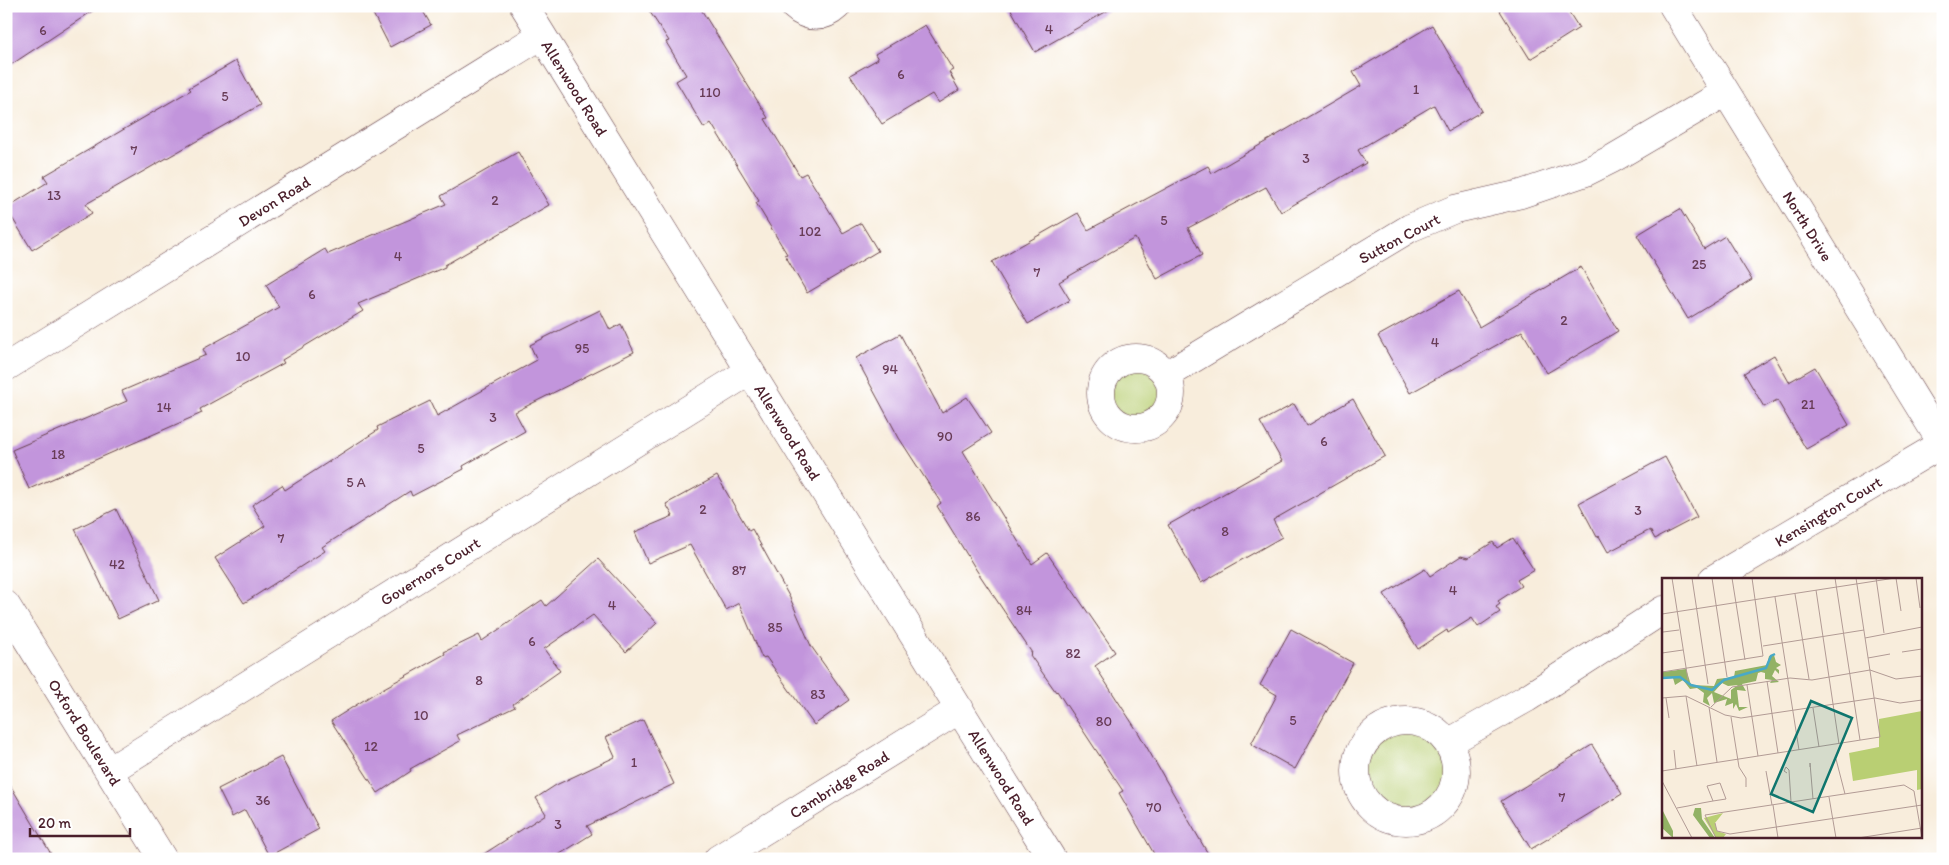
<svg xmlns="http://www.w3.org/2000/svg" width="1949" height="865" font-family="Itim,sans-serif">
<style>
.green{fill:#b9cf73;stroke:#82774f}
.building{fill:#c295dc}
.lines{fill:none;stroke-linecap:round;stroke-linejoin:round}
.minor-casing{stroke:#643e46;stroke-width:29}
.minor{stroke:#fff;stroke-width:28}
.labels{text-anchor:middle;stroke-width:4;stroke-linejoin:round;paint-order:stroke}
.number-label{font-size:14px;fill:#683c57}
.street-label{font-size:16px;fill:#4a1f2b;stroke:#fff}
.inset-river{fill:none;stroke:#48a9c7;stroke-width:2.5}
.inset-road{fill:none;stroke:#b29b95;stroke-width:1}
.view{fill:#0f766e;fill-opacity:0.15;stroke:#0f766e;stroke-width:2.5}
.inset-edge{fill:none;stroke:#4a1f2b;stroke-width:2.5}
</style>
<rect width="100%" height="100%" fill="#fff"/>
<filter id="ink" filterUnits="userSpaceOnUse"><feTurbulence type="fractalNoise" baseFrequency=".02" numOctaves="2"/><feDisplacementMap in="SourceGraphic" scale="10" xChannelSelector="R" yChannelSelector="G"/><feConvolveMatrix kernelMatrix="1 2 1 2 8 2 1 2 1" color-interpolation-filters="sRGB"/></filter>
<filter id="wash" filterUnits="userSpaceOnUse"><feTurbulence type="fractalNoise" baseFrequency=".0096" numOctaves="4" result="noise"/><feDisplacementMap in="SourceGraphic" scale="20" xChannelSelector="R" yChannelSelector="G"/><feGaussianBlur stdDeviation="1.12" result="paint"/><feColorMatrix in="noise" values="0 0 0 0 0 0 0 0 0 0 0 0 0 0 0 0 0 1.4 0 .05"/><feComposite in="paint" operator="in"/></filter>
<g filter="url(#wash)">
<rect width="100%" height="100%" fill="#f8eddc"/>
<path class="green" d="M1101 393a35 35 0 1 1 70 0a35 35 0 1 1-70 0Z
M1356 771a50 50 0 1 1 100 0a50 50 0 1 1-100 0Z"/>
<g id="blocks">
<path class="building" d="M15 6H100L6 68V12Z
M369 6H420L431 25 390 47Z
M646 6H699L768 118 765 119 800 176 806 173 843 233 861 223 878 251 807 293 785 255 787 254 756 203 759 201 711 123 704 128 676 81 686 75 666 42 669 41Z
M1009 6H1116L1035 52Z
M1497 6H1565L1579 28 1530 59Z
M925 25 953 70 949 72 959 90 938 103 932 94 882 124 850 75 878 59 875 54Z
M1432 25 1482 111 1448 131 1434 105 1358 150 1366 163 1281 212 1266 187 1188 228 1202 255 1157 279 1135 238 1059 282 1070 300 1028 324 992 262 1078 213 1088 230 1208 166 1212 173 1361 86 1353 72Z
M236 61 260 105 86 204 92 213 32 250 6 208 48 182 44 176 191 90 189 88Z
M518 152 549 205 445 265V267L358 304 363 311 282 360 284 363 200 409 202 413 29 489 12 450 127 401 122 391 206 355 203 349 279 307 266 285 325 249 328 254 446 204 441 196Z
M1680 209 1704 249 1725 236 1752 280 1688 319 1637 235Z
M1581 267 1618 331 1547 373 1522 331 1410 393 1378 336 1459 291 1479 327Z
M600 310 610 330 621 324 634 352 515 412 525 431 463 466 464 469 412 496 410 491 322 547 325 551 244 603 215 558 265 526 252 505 282 485 285 490 378 430 377 427 430 401 437 416 537 360 530 345Z
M900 334 942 413 967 397 991 433 963 451 1032 564 1047 553 1115 652 1095 666 1138 732 1211 859H1157L1119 793 1123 791 1057 691 1056 692 1030 655 1032 653 977 571 937 506 941 503 899 438 856 358Z
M1774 355 1789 382 1815 367 1849 425 1806 449 1777 400 1764 407 1744 373Z
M1353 399 1385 456 1273 520 1282 537 1201 583 1168 525 1282 461 1260 422 1294 404 1307 426Z
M1665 457 1697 517 1655 539 1650 530 1608 552 1599 536 1597 537 1579 503Z
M717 476 749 531 752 529 790 598 811 646 849 700 814 725 766 657 762 658 739 603 726 610 690 545 648 563 635 532 673 516 666 504Z
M116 509 159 600 118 619 75 529Z
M1513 538 1534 570 1517 580 1521 586 1498 601 1500 604 1496 607 1500 612 1478 627 1472 618 1448 633 1447 630 1418 649 1384 594 1425 569 1430 576 1461 556 1468 558 1493 542 1497 548Z
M598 559 657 623 626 652 593 615 544 649 560 671 513 704 515 707 457 735 460 741 410 769 411 771 378 793 331 721 375 693 445 654 444 652 479 635 482 641 542 600 546 606Z
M1291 629 1353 663 1295 769 1251 744 1277 695 1260 685Z
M643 720 674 784 587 826 592 834 552 859H476L546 814 536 798 556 785 615 757 606 737Z
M1592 745 1622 794 1531 849 1501 801Z
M281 757 319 829 269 856 245 810 232 817 218 789Z
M6 778 54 859H6Z"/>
</g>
</g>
<g filter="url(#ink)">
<use href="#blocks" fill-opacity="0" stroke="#643e46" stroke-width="1"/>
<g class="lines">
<g class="minor-casing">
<path id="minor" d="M524 6 1052 859
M794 6C808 19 823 19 837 6
M1673 6 1943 445
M1101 393a35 35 0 1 1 70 0a35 35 0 1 1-70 0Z
M6 367 542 35
M1166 375 1410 228 1455 209 1521 194 1586 172 1612 159 1726 92
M1713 579 1942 444
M6 605 163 859
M1356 771a50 50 0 1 1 100 0a50 50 0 1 1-100 0Z
M1448 743 1527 698 1663 610
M109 771 750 371
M718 859 960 709"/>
</g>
<use href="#minor" class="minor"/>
</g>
</g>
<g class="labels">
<g class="number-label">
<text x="1049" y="34">4</text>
<text x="43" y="35">6</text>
<text x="901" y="79">6</text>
<text x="1416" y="94">1</text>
<text x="710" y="97">110</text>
<text x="225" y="101">5</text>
<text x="134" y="155">7</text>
<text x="1306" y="163">3</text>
<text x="54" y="200">13</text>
<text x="495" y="205">2</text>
<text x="1164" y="225">5</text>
<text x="810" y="236">102</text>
<text x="398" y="261">4</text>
<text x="1699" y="269">25</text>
<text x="1037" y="277">7</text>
<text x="312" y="299">6</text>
<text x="1564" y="325">2</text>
<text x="1435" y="347">4</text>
<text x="582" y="353">95</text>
<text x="243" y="361">10</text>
<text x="890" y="374">94</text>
<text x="1808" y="409">21</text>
<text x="164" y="412">14</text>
<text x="493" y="422">3</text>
<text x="945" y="441">90</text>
<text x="1324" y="446">6</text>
<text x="421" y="453">5</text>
<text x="58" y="459">18</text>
<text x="356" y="487">5 A</text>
<text x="703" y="514">2</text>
<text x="1638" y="515">3</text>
<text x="973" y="521">86</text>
<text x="1225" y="536">8</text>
<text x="281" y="543">7</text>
<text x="117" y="569">42</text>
<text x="739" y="575">87</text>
<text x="1453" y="595">4</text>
<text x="612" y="610">4</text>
<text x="1024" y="615">84</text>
<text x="775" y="632">85</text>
<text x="532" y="646">6</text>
<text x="1073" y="658">82</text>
<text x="479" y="685">8</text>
<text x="818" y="699">83</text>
<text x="421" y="720">10</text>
<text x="1293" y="725">5</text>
<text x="1104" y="726">80</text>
<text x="371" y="751">12</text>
<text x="634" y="767">1</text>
<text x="1562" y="802">7</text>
<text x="263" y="805">36</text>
<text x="1154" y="812">70</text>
<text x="558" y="829">3</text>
</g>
<g class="street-label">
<text transform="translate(575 88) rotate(58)" y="6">Allenwood Road</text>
<text transform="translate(274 201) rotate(-32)" y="6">Devon Road</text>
<text transform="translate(1808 226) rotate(58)" y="6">North Drive</text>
<text transform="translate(1399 238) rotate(-28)" y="6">Sutton Court</text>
<text transform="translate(788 432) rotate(58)" y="6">Allenwood Road</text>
<text transform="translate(1828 511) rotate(-31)" y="6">Kensington Court</text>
<text transform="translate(430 571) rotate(-32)" y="6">Governors Court</text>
<text transform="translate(85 732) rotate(58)" y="6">Oxford Boulevard</text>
<text transform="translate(1002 777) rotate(58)" y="6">Allenwood Road</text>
<text transform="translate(839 784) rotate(-32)" y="6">Cambridge Road</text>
</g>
</g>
<g transform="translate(1662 578)">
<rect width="260" height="260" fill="#f8eddc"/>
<path d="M260 133V211L255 212V192L191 203 187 175 217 169V141ZM61 235 53 245 55 253 64 256 61 260H54L42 240Z" fill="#b9cf73"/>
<path d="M112 77 114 84 119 87 114 90 117 92V96L113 92 110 98 117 104 108 105 110 102 103 101V95L99 94 96 95 94 103 80 106 84 113 75 112 77 129H86L77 133 74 126 71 131V125L63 128 65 121 52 125 50 115 45 120 48 128 41 124 42 115 35 110 28 111 21 102 13 107 11 100H0V94L24 91 29 107 52 108 55 101 72 99 73 93 105 87 107 78ZM60 105 66 108 76 107 69 112V121L52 114ZM33 230H39L40 241 53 260H48L31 237ZM1 233 11 253V260L0 250Z" fill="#92b265" fill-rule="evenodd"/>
<path class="inset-river" d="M0 100 18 99 29 107 50 112 62 102 104 90 109 78 113 76"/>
<path class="inset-road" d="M10 0 26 102M30 0 46 106M50 0 65 99M70 0 83 82M173 0 198 162M214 0 222 55M234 0 239 33M254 0 258 30M154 12 177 166M133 16 147 101M113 19 137 172M0 36 233 0M1 54 17 52M203 60 260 49M101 68 202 52M240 74 260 71M0 75 21 72M206 80 228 76M0 94 101 78 90 0M105 103 116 175M85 107 96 178M24 118 35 188M0 120 24 118 63 137 79 140 213 120 238 125 260 122M4 120 7 140M47 129 55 184M49 129 70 109 128 100 150 102 208 92 234 101 260 98M151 130 157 169M69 139 77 189 84 200V209M12 172 14 191M174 181 183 216M148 189V185L151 221M0 193 218 159 194 0M104 193 110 227M125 195 122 193 124 189 127 192 129 224M0 203 30 260M252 213 260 260M167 219 174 260M111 227 116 260M15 230 26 228 40 225 51 223 64 221 58 205 45 208 51 223M53 245 55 253 68 256 260 227M54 260 43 237 242 207 252 213M196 260 260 250"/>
<path class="view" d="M149 123 190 140 151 234 109 216Z"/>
<rect width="260" height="260" class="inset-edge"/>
</g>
<rect width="1949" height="865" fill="none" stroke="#fff" stroke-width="25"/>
<path d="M30 828v8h100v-8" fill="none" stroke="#4a1f2b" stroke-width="2.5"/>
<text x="38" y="828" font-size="15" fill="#4a1f2b" stroke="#ffffff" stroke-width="4" paint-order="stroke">20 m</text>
</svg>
